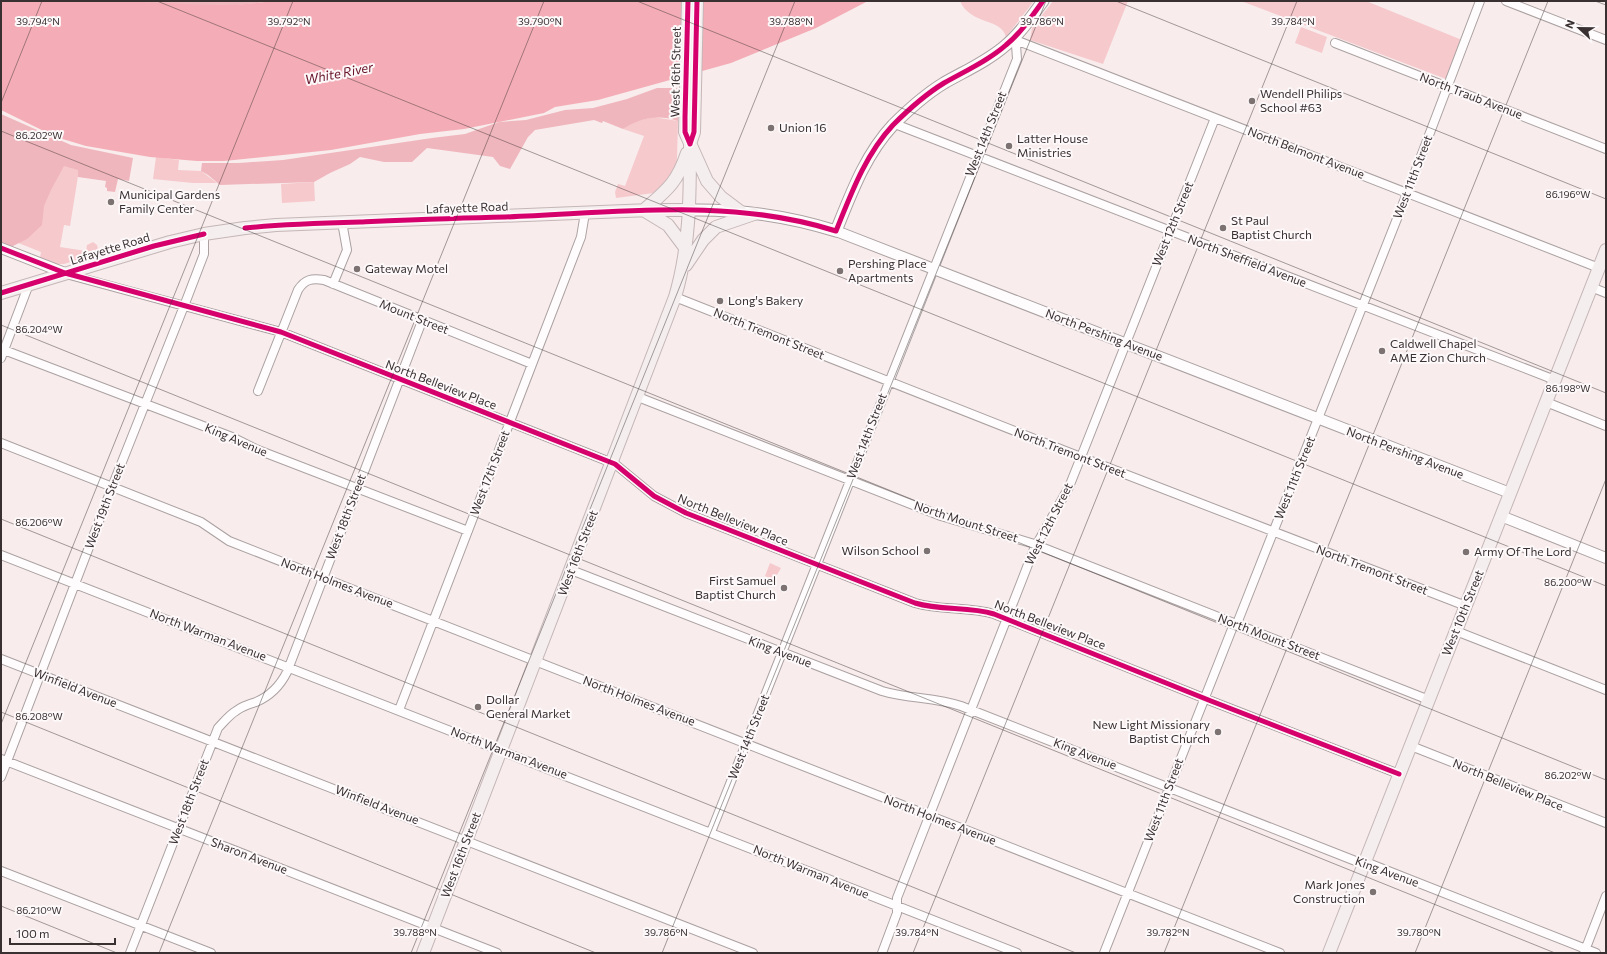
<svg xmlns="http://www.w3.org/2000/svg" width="1607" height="954" font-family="Commissioner,sans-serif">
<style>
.green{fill:#f6c9cd}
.forest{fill:#f0b6bd}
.water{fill:#f4adb6}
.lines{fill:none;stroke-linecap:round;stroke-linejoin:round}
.minor-casing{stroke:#aba1a2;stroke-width:10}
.tertiary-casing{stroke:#aba1a2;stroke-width:12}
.secondary-casing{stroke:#aba1a2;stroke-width:13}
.primary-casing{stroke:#c5b6b7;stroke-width:14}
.minor{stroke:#fefcfc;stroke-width:8}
.tertiary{stroke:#fefcfc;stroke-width:10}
.secondary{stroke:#fefcfc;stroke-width:11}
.primary{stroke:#f5eeef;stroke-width:12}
.cycleway-casing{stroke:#fdf8f9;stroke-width:8}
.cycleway{stroke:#d6006c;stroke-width:5}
.ticks{fill:none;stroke:#393031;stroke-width:1;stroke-opacity:0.45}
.poi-dot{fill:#7c7272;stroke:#fdf8f9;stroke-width:1.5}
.labels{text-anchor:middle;stroke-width:4;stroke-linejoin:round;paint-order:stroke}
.street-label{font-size:12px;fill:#393031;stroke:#fdf8f9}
.poi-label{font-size:12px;fill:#393031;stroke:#fdf8f9;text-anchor:start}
.water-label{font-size:13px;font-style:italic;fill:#681328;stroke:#fdf8f9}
.ticks-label{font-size:10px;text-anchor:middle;fill:#393031;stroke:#fdf8f9;stroke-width:4;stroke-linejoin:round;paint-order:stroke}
</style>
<rect width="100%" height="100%" fill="#f8ecec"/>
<path class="green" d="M960 1H1034L1006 37C1002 18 970 25 960 1Z
M1053 1H1128L1103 64 1030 40 1032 28Z
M1241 1H1366L1462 40 1446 79Z
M1301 27 1327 37 1322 53 1295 43Z
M1 117 79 170 70 226 64 225 60 247 86 251 87 245 93 242 97 245 98 249 96 254 64 264H56L40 258 41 252 1 236Z
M653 117 678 121 677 158 676 167 671 177 654 193 616 198 615 192 618 184 625 186 644 136 623 129 633 122Z
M156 157 179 160 178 170 201 171 217 183H193L153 179Z
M314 182 315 201 282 203 281 184Z
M770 563 781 568 774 580 765 576Z"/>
<path class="forest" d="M126 1H271C225 9 172 5 126 1Z
M657 88H678V121C658 114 640 118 623 129L603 121 602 123 594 120 535 130 528 137 510 169 500 166 493 157 427 148 412 162H384L360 157 350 164 330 173 314 182 220 185 208 175 201 171 202 163H239L283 160 432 138 465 134 499 122 526 120 565 110 593 108 627 99Z
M1 114 71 145 133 158 129 181 118 179 115 192 107 191V188L105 187 106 181 78 177V170L64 166 51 190 44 206 42 225 27 239 11 247 1 243Z"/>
<path class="water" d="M1 1C42 1 84 0 125 1 174 3 223 9 271 1H868L816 28 731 63 598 100 555 107 544 113 464 129 420 134 331 150 224 161H197L150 157 86 146 56 137 1 110Z"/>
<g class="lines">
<g class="minor-casing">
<path id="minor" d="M1506 1 1606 40
M1013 39 1599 268
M1335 43 1606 149
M895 124 1555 380
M66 274 281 332 615 464 654 496 686 513 915 603C942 611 968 606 994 614L1211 701 1399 774
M333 284 347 250 342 222
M1591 287 1606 293
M675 297 1073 454 1466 606
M4 350 232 437 258 450 468 531
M1 358 29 284
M258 391 298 290C305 279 312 278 324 280L532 364
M638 397 941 516 1031 543 1429 700
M1546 402 1606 426
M1 443 201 522 229 541 1280 953
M1 555 1017 953
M571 570 882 691C908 699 935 697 961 706L1358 862 1368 863 1596 953
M1456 631 1606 690
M1 659 753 953
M399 710 581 237 585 213
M1411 746 1606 823
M1 759 497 953
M1 777 114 482 186 301 204 254V234
M711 832 1017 59 1016 45 1013 39
M1 871 211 953
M130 953 218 728C224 722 229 715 236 711 242 706 249 704 256 702 270 696 280 686 287 672L422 321
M882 953 897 913V898L1022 580 1034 549 1069 487 1081 457 1215 118
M1104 953 1232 629 1238 621 1404 201 1480 1
M1584 953 1606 896"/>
</g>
<g class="tertiary-casing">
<path id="tertiary" d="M836 231 1510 493
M1 248 65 273
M1501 516 1606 558"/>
</g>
<g class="secondary-casing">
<path id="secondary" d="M689 210C739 209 788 216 836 231 851 194 865 155 893 125 908 110 926 94 944 83 965 71 988 61 1006 45 1021 33 1032 16 1043 1"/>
</g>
<g class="primary-casing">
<path id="primary" d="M688 1 685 132 707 181 721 197 741 212
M644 210C667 190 677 183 687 153
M645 211 668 225 686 249
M686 265 703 240 716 227 754 214
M1 293 170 242 204 234 245 228 276 225 650 210H689
M423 953 675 297C690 247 690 196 690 144L694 132 697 1
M1329 953 1606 250"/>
</g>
<use href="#minor" class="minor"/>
<use href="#tertiary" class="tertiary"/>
<use href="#secondary" class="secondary"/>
<use href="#primary" class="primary"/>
<g class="cycleway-casing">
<path id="cycleway" d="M688 1 685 117V132L690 144
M690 144 694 132 697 1
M245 228C284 224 322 223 360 222 409 220 457 218 505 217 616 213 729 197 836 231 851 194 865 155 893 125 908 110 926 94 944 83 965 71 988 61 1006 45 1021 33 1032 16 1043 1
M1 248 65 273 281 332 615 464 654 496 686 513 915 603C942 611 968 606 994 614L1211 701 1399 774
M1 293 154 246 204 234"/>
</g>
<use href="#cycleway" class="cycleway"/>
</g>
<path class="ticks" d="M157 1 1606 586M637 1 1606 393M1116 1 1606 199M1595 1 1606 5M1 103 42 1M1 131 1606 780M1 325 1555 953M1 519 1076 953M1 712 596 953M1 724 293 1M1 906 117 953M159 953 544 1M411 953 795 1M662 953 1046 1M913 953 1297 1M1164 953 1548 1M1415 953 1606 479"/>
<g class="poi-dot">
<circle cx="1252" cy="101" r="4"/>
<circle cx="771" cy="128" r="4"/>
<circle cx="1009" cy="146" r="4"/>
<circle cx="111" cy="202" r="4"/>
<circle cx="1223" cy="228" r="4"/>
<circle cx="357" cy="269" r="4"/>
<circle cx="840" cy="271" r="4"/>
<circle cx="720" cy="301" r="4"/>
<circle cx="1382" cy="351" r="4"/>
<circle cx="927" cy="551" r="4"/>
<circle cx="1466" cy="552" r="4"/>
<circle cx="784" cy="588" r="4"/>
<circle cx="478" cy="707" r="4"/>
<circle cx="1218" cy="732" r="4"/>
<circle cx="1373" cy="892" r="4"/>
</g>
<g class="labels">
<g class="street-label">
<text transform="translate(676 72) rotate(-89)" y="4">West 16th Street</text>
<text transform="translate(1471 96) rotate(21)" y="4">North Traub Avenue</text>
<text transform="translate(986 134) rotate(-68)" y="4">West 14th Street</text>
<text transform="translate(1306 153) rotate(21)" y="4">North Belmont Avenue</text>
<text transform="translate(1413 177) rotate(-69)" y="4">West 11th Street</text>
<text transform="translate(467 208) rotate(-2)" y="4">Lafayette Road</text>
<text transform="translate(1173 224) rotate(-68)" y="4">West 12th Street</text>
<text transform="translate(110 249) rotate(-17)" y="4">Lafayette Road</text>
<text transform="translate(1247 261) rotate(21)" y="4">North Sheffield Avenue</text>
<text transform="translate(414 317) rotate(22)" y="4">Mount Street</text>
<text transform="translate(769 334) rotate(22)" y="4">North Tremont Street</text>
<text transform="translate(1104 335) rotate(21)" y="4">North Pershing Avenue</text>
<text transform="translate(441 385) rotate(21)" y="4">North Belleview Place</text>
<text transform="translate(867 436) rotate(-69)" y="4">West 14th Street</text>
<text transform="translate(236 440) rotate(23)" y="4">King Avenue</text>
<text transform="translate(1070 453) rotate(21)" y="4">North Tremont Street</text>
<text transform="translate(1405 453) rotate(21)" y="4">North Pershing Avenue</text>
<text transform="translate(490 473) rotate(-69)" y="4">West 17th Street</text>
<text transform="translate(1295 478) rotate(-68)" y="4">West 11th Street</text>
<text transform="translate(105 506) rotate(-69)" y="4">West 19th Street</text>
<text transform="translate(346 517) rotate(-69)" y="4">West 18th Street</text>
<text transform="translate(733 520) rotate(22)" y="4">North Belleview Place</text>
<text transform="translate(966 522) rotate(18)" y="4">North Mount Street</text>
<text transform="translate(1049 524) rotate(-63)" y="4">West 12th Street</text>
<text transform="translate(578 553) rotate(-69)" y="4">West 16th Street</text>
<text transform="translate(1372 570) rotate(21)" y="4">North Tremont Street</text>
<text transform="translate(337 583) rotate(21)" y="4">North Holmes Avenue</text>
<text transform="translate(1463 613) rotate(-68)" y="4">West 10th Street</text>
<text transform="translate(1050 625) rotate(21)" y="4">North Belleview Place</text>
<text transform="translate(208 635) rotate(21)" y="4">North Warman Avenue</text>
<text transform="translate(1269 637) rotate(21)" y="4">North Mount Street</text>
<text transform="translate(780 652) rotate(21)" y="4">King Avenue</text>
<text transform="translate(75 688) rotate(21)" y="4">Winfield Avenue</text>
<text transform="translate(639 701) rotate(21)" y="4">North Holmes Avenue</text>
<text transform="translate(749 737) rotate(-68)" y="4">West 14th Street</text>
<text transform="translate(509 753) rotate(21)" y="4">North Warman Avenue</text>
<text transform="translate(1085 754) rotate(21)" y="4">King Avenue</text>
<text transform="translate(1508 785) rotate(22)" y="4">North Belleview Place</text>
<text transform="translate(1164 800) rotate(-69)" y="4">West 11th Street</text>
<text transform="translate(189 802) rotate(-69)" y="4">West 18th Street</text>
<text transform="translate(377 805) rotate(21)" y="4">Winfield Avenue</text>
<text transform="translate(940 820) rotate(21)" y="4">North Holmes Avenue</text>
<text transform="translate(461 855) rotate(-69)" y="4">West 16th Street</text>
<text transform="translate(249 856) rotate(21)" y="4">Sharon Avenue</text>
<text transform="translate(811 872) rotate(22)" y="4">North Warman Avenue</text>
<text transform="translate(1387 872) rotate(20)" y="4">King Avenue</text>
</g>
<g class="poi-label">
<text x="1260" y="98">Wendell Philips<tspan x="1260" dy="14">School #63</tspan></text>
<text x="779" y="132">Union 16</text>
<text x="1017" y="143">Latter House<tspan x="1017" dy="14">Ministries</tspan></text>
<text x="119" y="199">Municipal Gardens<tspan x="119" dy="14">Family Center</tspan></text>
<text x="1231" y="225">St Paul<tspan x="1231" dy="14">Baptist Church</tspan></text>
<text x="848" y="268">Pershing Place<tspan x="848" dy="14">Apartments</tspan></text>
<text x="365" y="273">Gateway Motel</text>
<text x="728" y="305">Long's Bakery</text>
<text x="1390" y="348">Caldwell Chapel<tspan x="1390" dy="14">AME Zion Church</tspan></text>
<text x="919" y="555" text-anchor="end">Wilson School</text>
<text x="1474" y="556">Army Of The Lord</text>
<text x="776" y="585" text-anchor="end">First Samuel<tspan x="776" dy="14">Baptist Church</tspan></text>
<text x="486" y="704">Dollar<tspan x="486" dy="14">General Market</tspan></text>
<text x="1210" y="729" text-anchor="end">New Light Missionary<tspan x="1210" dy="14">Baptist Church</tspan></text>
<text x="1365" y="889" text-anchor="end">Mark Jones<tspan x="1365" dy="14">Construction</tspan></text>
</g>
<g class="water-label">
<text transform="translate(339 73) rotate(-11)" y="5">White River</text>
</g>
</g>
<g class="ticks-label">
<text x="38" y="25">39.794°N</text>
<text x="289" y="25">39.792°N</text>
<text x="540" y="25">39.790°N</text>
<text x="791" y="25">39.788°N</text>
<text x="1042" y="25">39.786°N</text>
<text x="1293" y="25">39.784°N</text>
<text x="39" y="139">86.202°W</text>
<text x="1568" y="198">86.196°W</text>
<text x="39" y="333">86.204°W</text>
<text x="1568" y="392">86.198°W</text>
<text x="39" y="526">86.206°W</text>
<text x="1568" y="586">86.200°W</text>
<text x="39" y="720">86.208°W</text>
<text x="1568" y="779">86.202°W</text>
<text x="39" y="914">86.210°W</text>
<text x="415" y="936">39.788°N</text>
<text x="666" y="936">39.786°N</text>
<text x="917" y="936">39.784°N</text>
<text x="1168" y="936">39.782°N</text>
<text x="1419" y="936">39.780°N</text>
</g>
<rect width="1607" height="954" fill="none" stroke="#393031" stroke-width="4"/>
<g transform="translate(1579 28) rotate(292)" stroke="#fdf8f9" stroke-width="3" paint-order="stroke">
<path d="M0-3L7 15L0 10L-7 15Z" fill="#393031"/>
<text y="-6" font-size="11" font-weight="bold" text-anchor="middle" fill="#393031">N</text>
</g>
<path d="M10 938v6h105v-6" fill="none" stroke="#393031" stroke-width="2"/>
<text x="16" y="938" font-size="12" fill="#393031" stroke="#fdf8f9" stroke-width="3" paint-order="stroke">100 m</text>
</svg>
